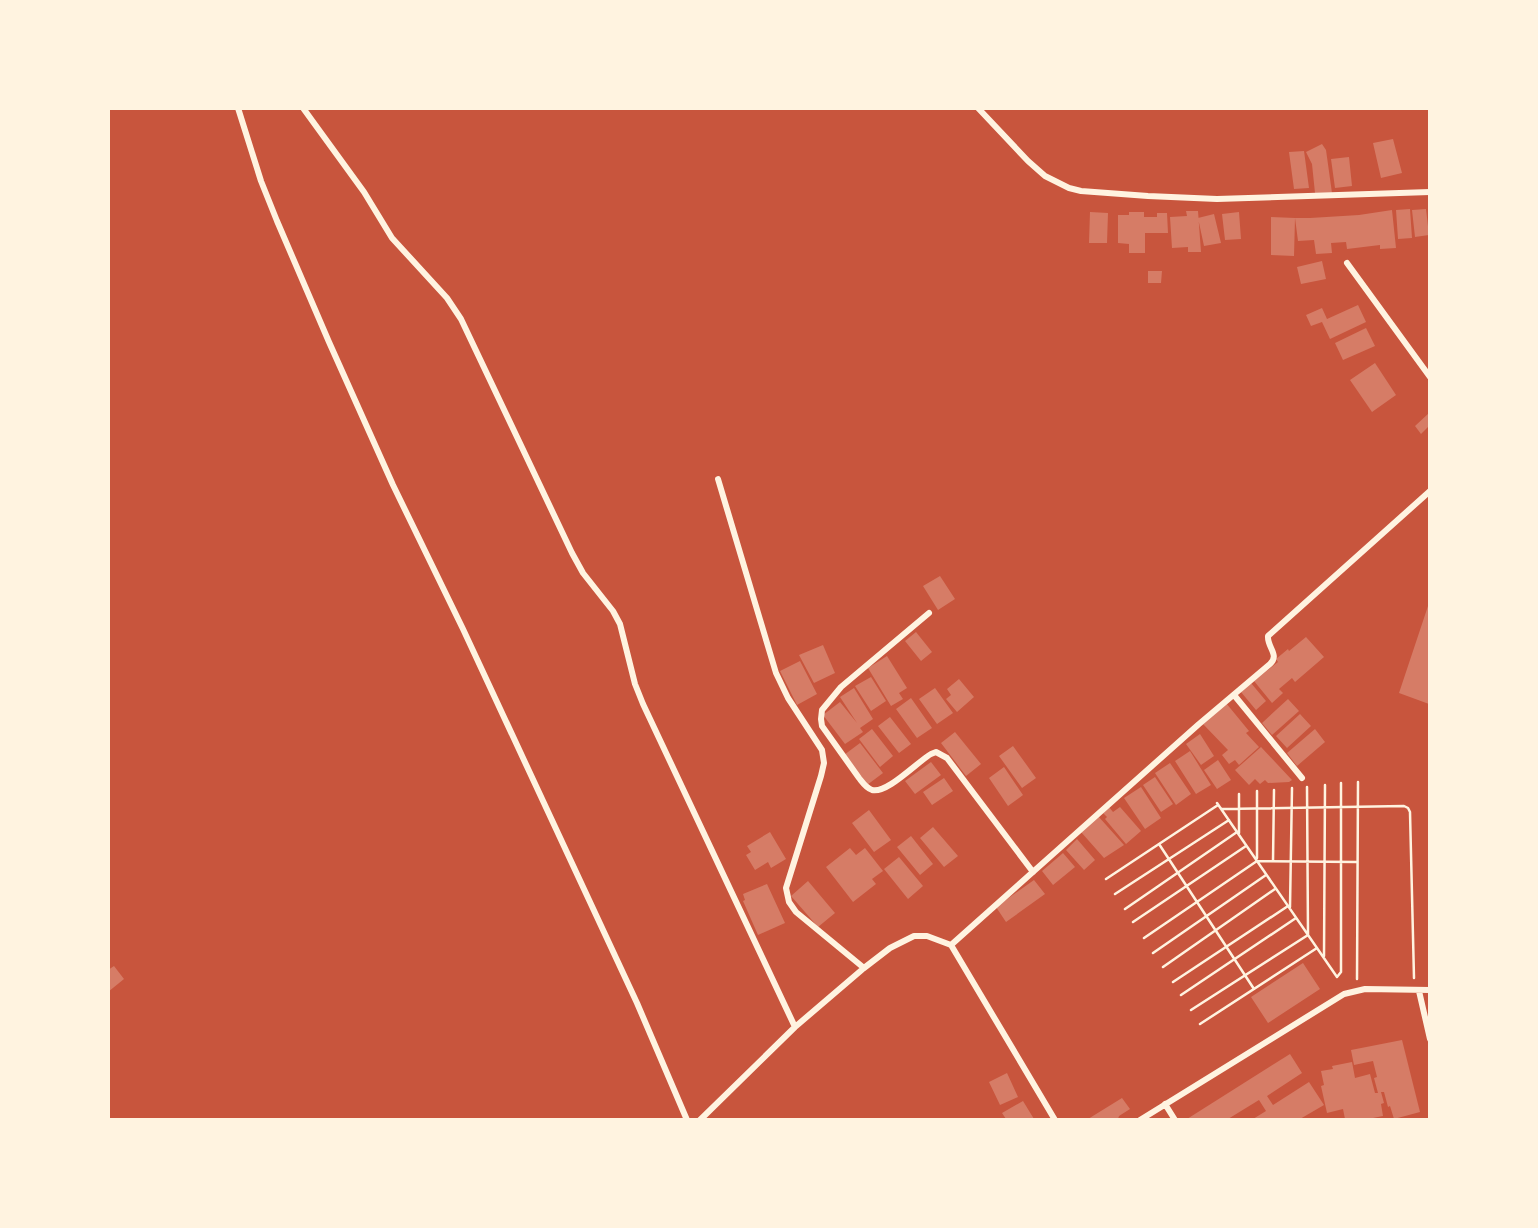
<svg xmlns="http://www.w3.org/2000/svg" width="1538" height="1228" font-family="Montserrat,sans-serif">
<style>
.building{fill:#d67c66}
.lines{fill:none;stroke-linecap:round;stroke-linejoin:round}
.path{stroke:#fff3e0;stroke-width:2.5}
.minor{stroke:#fff3e0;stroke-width:6}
</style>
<rect width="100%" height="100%" fill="#c8553d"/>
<path class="building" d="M1393 139 1402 173 1381 178 1373 143Z
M1322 144 1326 150 1332 193H1315L1312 164 1306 152Z
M1304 151 1309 188 1294 189 1289 152Z
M1349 157 1352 186 1335 188 1331 159Z
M1410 209 1412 238 1398 239 1396 210Z
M1426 209 1429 235 1415 237 1412 210Z
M1392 210 1396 248 1380 249V245L1347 249 1346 242 1331 243 1332 253 1316 254 1314 240 1298 241 1295 218 1294 256 1271 255V217L1295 218H1310L1359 215Z
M1186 211H1198L1201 252H1188V247L1172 248 1170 217 1187 216Z
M1090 212 1108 213 1107 243H1089Z
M1129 212H1144V217H1157V213H1167L1168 233H1145V253H1129V244L1118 243V215H1129Z
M1239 212 1241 239 1225 240 1222 214Z
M1214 214 1221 243 1204 246 1198 218Z
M1322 261 1326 279 1301 284 1297 267Z
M1148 271H1162L1161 283H1148Z
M1358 305 1366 322 1330 339 1322 322 1311 326 1306 315 1322 308 1327 319Z
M1366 328 1375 346 1343 360 1335 343Z
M1375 363 1396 395 1372 412 1350 380Z
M1429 413V426L1421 434 1415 426Z
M940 576 955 599 938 610 923 586Z
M1429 603V704L1399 693Z
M916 632 932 652 921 661 905 641Z
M1306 637 1324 657 1295 682 1292 678 1279 689 1283 693 1272 703 1254 681 1278 662 1276 659 1288 649 1289 651Z
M823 645 835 673 814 683 799 655Z
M887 656 907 688 899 693 903 699 891 706 868 668Z
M800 661 817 694 797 705 780 671Z
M871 677 886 701 871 711 855 686Z
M959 679 974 697 957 712 946 699 951 695 947 689Z
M1251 683 1266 701 1256 710 1241 692Z
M854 688 873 719 860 728 863 732 845 744 823 715 840 702 857 723 840 697Z
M935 688 953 713 937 724 919 699Z
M911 698 932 728 917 738 896 709Z
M1288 699 1299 711 1272 735 1262 723Z
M1226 703 1249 731 1246 733 1259 747 1239 765 1235 760 1229 764 1222 755 1228 750 1203 724Z
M1300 714 1311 726 1287 748 1276 736Z
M890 717 911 744 899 753 878 726Z
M872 729 893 756 880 767 859 739Z
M1315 729 1325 742 1297 766 1287 753Z
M955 732 981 764 966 776 941 743Z
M1200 734 1214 756 1201 765 1186 744Z
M860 743 883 773 867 785 844 755Z
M1013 746 1036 778 1022 788 999 756Z
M1261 747 1292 780 1289 782 1268 783 1265 780 1260 784 1255 779 1249 785 1235 770Z
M1190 751 1211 785 1196 794 1175 761Z
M1218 760 1231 780 1217 789 1204 770Z
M931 762 941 775 915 794 905 781Z
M1170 763 1191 794 1176 805 1155 773Z
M1004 767 1023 795 1008 806 989 778Z
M1155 777 1173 804 1161 812 1143 785Z
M944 778 953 791 932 805 923 792Z
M1141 787 1161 818 1145 829 1124 798Z
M1109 807 1113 812 1120 807 1141 831 1126 844 1105 819 1107 817 1103 813Z
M869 810 891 840 874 852 852 823Z
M1098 816 1124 845 1104 858 1081 832Z
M933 827 958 856 944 867 920 838Z
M770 832 786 859 771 868 768 862 755 870 746 855 751 852 747 846Z
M911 836 933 864 920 875 897 847Z
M1077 839 1095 860 1084 870 1066 850Z
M850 848 856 855 865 848 883 871 872 879 876 884 853 902 826 867Z
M1063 853 1075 867 1053 885 1042 871Z
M899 857 923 886 908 899 884 869Z
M1034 880 1045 894 1006 922 996 907Z
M808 881 835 913 818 927 791 896Z
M767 884 785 923 758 935 743 901 745 900 743 894Z
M1303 963 1320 989 1268 1023 1251 997Z
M114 966 124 979 108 992V970Z
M1402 1040 1420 1112 1394 1119 1390 1106 1388 1107 1384 1092H1381L1384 1103 1381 1104 1383 1116 1368 1119H1345L1343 1109 1327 1113 1321 1086 1324 1085 1321 1071 1333 1069 1332 1066 1352 1062 1355 1078 1370 1074 1375 1093H1378L1374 1078 1377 1077 1373 1061 1354 1065 1351 1050Z
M1290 1054 1302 1073 1267 1096 1273 1105 1309 1082 1324 1105 1300 1119H1253L1266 1111 1259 1100 1228 1119H1187Z
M1007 1073 1018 1097 1000 1105 989 1082Z
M1122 1098 1130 1109 1119 1116 1118 1119H1088Z
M1023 1101 1034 1119H1006L1002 1113Z"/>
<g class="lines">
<path class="path" d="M1239 794V833
M1217 803 1337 977 1341 972V783
M1222 809 1404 806 1408 808 1410 812 1414 978
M1159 844 1254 989
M1257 858V791
M1273 861 1274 790
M1106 879 1218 805
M1115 894 1229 820
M1290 907 1292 788
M1125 909 1237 832
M1133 922 1246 846
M1144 938 1257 861 1357 862
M1153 953 1266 875
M1324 956 1325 785
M1163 967 1275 889
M1357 979 1358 782
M1173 982 1288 906
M1181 995 1296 918
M1191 1010 1308 935 1307 787
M1200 1024 1317 948"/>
<path class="minor" d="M238 108 261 181 277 221 329 342 393 485 463 629 637 1003 687 1120
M303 108 364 192 392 238 447 298 461 319 572 553 583 573 613 611 620 624 635 684 643 704 795 1027
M978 108 1028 161 1045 176 1069 188 1081 191 1148 196 1217 199 1430 192
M1347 263 1430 377
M718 479 776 673 788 698 822 750 824 763 821 776 786 888 789 902 796 912 864 968
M929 613 841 687 822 710 821 719 822 726 859 778C863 783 866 788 872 790 887 794 917 762 931 754L936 752 947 758 1033 872
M1234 695 1302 778
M951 945 1199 724 1270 664C1280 655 1267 647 1268 636L1430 491
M951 945 1055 1120
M1419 991 1430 1039
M1165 1104 1175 1120
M700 1120 795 1027 864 968 890 948 914 936H927L951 945
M1140 1120 1344 994 1365 989 1430 990"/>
</g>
<rect width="1538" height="1228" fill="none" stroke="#fff3e0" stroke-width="220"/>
</svg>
